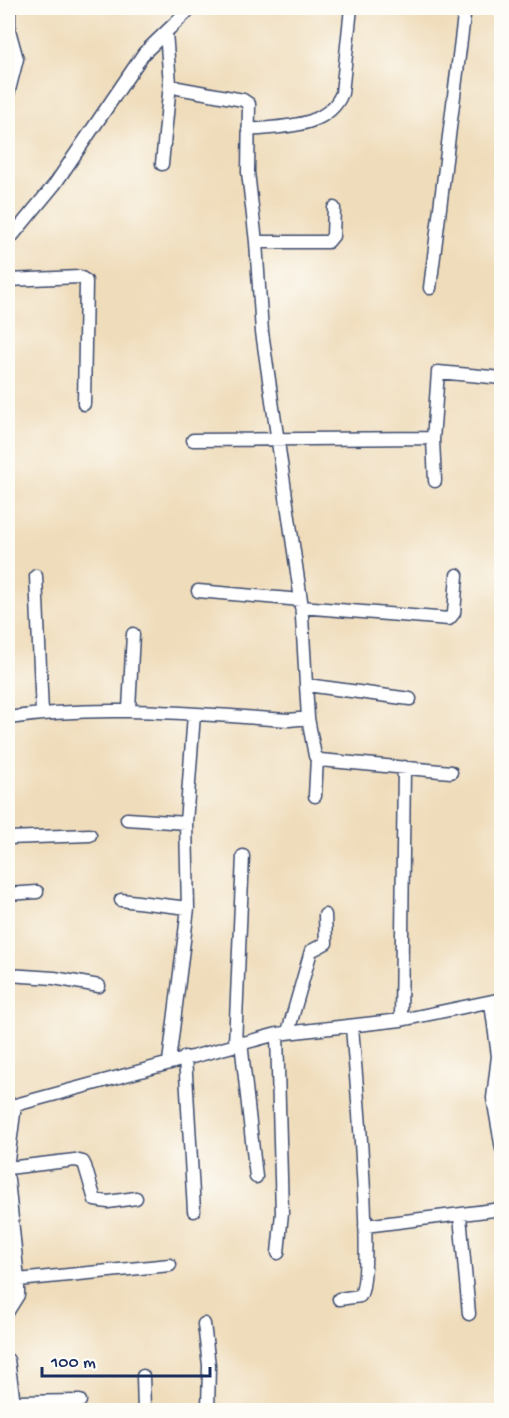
<svg xmlns="http://www.w3.org/2000/svg" width="509" height="1418" font-family="'Gochi Hand',sans-serif">
<style>
.lines{fill:none;stroke-linecap:round;stroke-linejoin:round}
.minor-casing{stroke:#3b496c;stroke-width:15}
.minor{stroke:#fff;stroke-width:12}
</style>
<rect width="100%" height="100%" fill="#fdfcf7"/>
<filter id="ink" filterUnits="userSpaceOnUse"><feTurbulence type="fractalNoise" baseFrequency=".0167" numOctaves="2"/><feDisplacementMap in="SourceGraphic" scale="12" xChannelSelector="R" yChannelSelector="G"/><feConvolveMatrix kernelMatrix="1 2 1 2 8 2 1 2 1" color-interpolation-filters="sRGB"/></filter>
<filter id="wash" filterUnits="userSpaceOnUse"><feTurbulence type="fractalNoise" baseFrequency=".008" numOctaves="4" result="noise"/><feDisplacementMap in="SourceGraphic" scale="24" xChannelSelector="R" yChannelSelector="G"/><feGaussianBlur stdDeviation="1.35" result="paint"/><feColorMatrix in="noise" values="0 0 0 0 0 0 0 0 0 0 0 0 0 0 0 0 0 1.4 0 .05"/><feComposite in="paint" operator="in"/></filter>
<g filter="url(#wash)">
<rect width="100%" height="100%" fill="#efdcba"/>
</g>
<g filter="url(#ink)">
<g class="lines">
<g class="minor-casing">
<path id="minor" d="M170 84 178 88 243 100 249 104 248 172 256 242 262 332 301 600 308 718 315 756 320 760 451 772
M8 94 17 59 9 30V8
M248 130C281 126 328 129 342 93L351 8
M162 164 170 84 166 32
M8 241 55 184 144 53 191 8
M256 242H328L333 236 334 208
M8 280 80 277 86 281 84 404
M430 288 465 8
M193 440 428 438 433 440 435 481
M433 440 438 372 502 378
M36 576 42 713
M198 591 301 600
M301 607 449 619 454 613 457 575
M307 685 410 699
M129 709 133 634
M8 718C101 704 194 714 289 720L308 718
M315 796 317 758
M127 819 186 823
M8 838 90 835
M8 894 37 892
M121 900 188 908
M8 975 54 978 99 986
M491 1003 498 1056 493 1098 502 1149
M401 1020 404 767
M288 1032 311 951 326 943 325 915
M277 1034 282 1213 278 1253
M241 1042 256 1177
M235 1044 243 856
M185 1057 194 1211
M169 1062 188 908 186 823 194 714
M8 1107 277 1034 401 1020 502 999
M8 1160 15 1105
M8 1168 75 1160 83 1162 85 1166 95 1200 108 1202 136 1198
M8 1179 18 1280V1295L8 1311
M460 1216 469 1314
M365 1226 502 1209
M18 1280 170 1265
M339 1299 360 1296C375 1274 355 1067 352 1027
M204 1324 209 1365 208 1410
M8 1360 15 1410
M143 1376 144 1410
M14 1402 80 1401"/>
</g>
<use href="#minor" class="minor"/>
</g>
</g>
<rect width="509" height="1418" fill="none" stroke="#fdfcf7" stroke-width="30"/>
<path d="M42 1367v9h168v-9" fill="none" stroke="#1b2f5e" stroke-width="3"/>
<text x="51" y="1367" font-size="18" fill="#1b2f5e" stroke="#fdfcf7" stroke-width="4.5" paint-order="stroke">100 m</text>
</svg>
